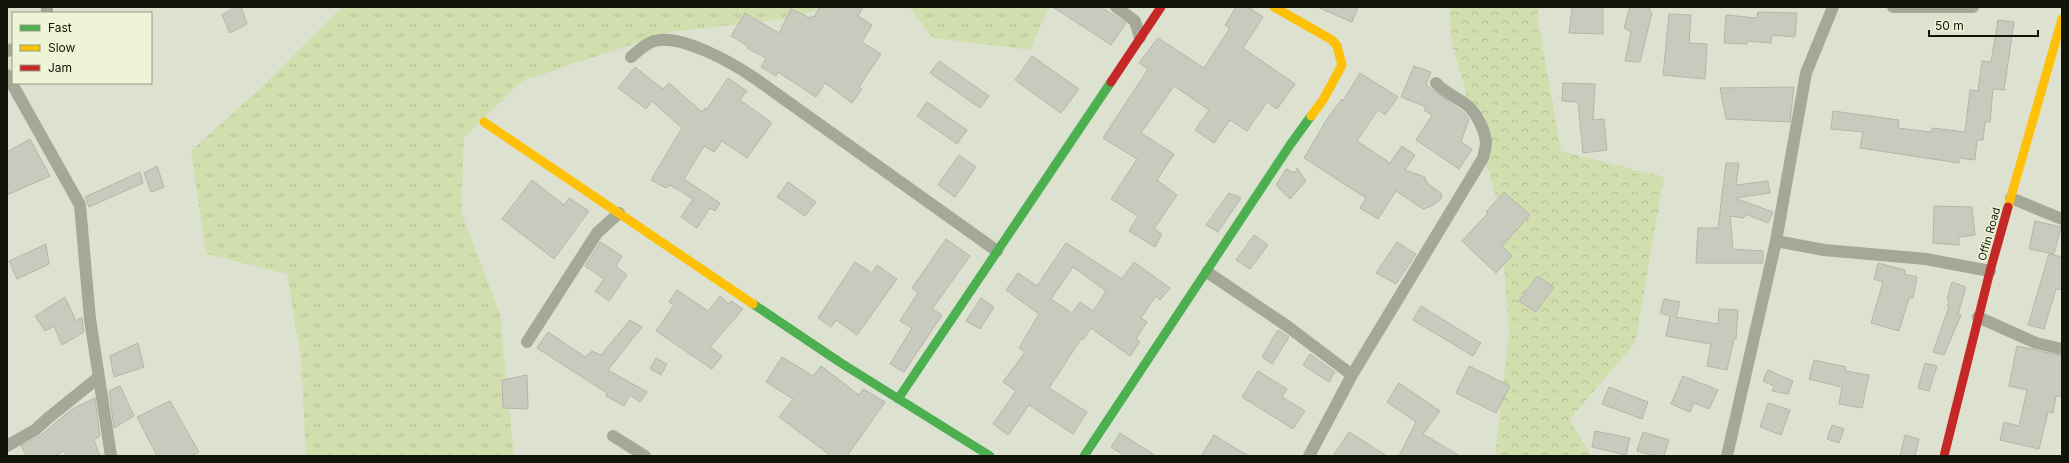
<svg xmlns="http://www.w3.org/2000/svg" width="2069" height="463" font-family="Inter,sans-serif">
<style>
.grass{fill:url(#grass-tufts)}
.forest{fill:url(#forest-crowns)}
.building{fill:#c7cabd;stroke:#b3b7aa;fill-rule:evenodd}
.lines{fill:none;stroke-linecap:round;stroke-linejoin:round}
.street{stroke:#a4a899;stroke-width:12}
.fast{stroke:#4caf50;stroke-width:9}
.slow{stroke:#ffc107;stroke-width:9}
.jam{stroke:#c62828;stroke-width:9}
.labels{text-anchor:middle;stroke-width:3;stroke-linejoin:round;paint-order:stroke}
.street-label{font-size:11px;fill:#12140a;stroke:#edf5d6}
</style>
<defs>
<pattern id="grass-tufts" width="24" height="20" patternUnits="userSpaceOnUse"><rect width="24" height="20" fill="#d3deaf"/><path d="M3 7l-1-3M5 7V3M7 7l1-3M15 17l-1-3M17 17v-4M19 17l1-3" fill="none" stroke="#b4be95"/></pattern>
<pattern id="forest-crowns" width="20" height="18" patternUnits="userSpaceOnUse"><rect width="20" height="18" fill="#d3deaf"/><path d="M2 6a3 3 0 1 1 6 0M12 15a3 3 0 1 1 6 0" fill="none" stroke="#b4be95"/></pattern>
</defs>
<rect width="100%" height="100%" fill="#dce1d0"/>
<path class="grass" d="M342 7H826L792 18 670 32 522 81 464 138 461 211 500 314 514 456H306L301 358 287 274 206 254 191 151 263 86Z
M909 7H1049L1030 50 933 38Z"/>
<path class="forest" d="M1449 7H1540L1537 15 1561 151 1664 177 1635 343 1569 420 1592 456H1495L1509 334 1500 210 1452 44Z"/>
<path class="building" d="M235 7H241L247 24 230 33 222 15Z
M820 7H863L858 16 872 25 862 42 881 54 859 87 862 89 852 103 825 83 816 97 778 72 776 76 761 67 766 58 747 48 748 46 731 36 745 13 779 33 791 9 810 18 812 16 814 17Z
M1053 7H1101L1126 23 1111 45Z
M1236 7H1248L1263 17 1243 48 1295 84 1277 109 1267 102 1247 131 1230 120 1214 143 1195 130 1209 110 1174 86 1141 133 1174 154 1157 180 1177 195 1154 229 1162 234 1155 247 1129 231 1138 216 1111 199 1137 159 1103 138 1148 69 1139 63 1158 38 1204 68 1230 28 1225 25Z
M1317 7H1358L1352 22Z
M1572 7H1603V34L1569 33Z
M1630 7H1650V12L1652 13 1640 62 1625 61 1631 32 1624 28Z
M1758 12 1797 13 1795 37 1772 35 1771 43 1748 41 1747 44 1724 43 1726 15 1757 18Z
M1669 14 1691 15 1689 43 1707 44 1705 79 1663 75Z
M1998 20 2014 22 2004 90 1993 89 1990 122H1985L1983 140H1977L1975 160 1959 158V163L1860 148 1863 132 1831 129 1833 111 1899 120 1898 128 1932 132V128L1965 132 1970 90 1978 91 1982 61 1991 62Z
M1032 56 1079 89 1061 113 1015 80Z
M939 61 989 96 980 108 930 73Z
M1414 66 1431 72 1426 85 1463 112 1469 119 1461 142 1472 149 1459 169 1416 140 1432 115 1424 110 1426 107 1401 97Z
M635 67 663 89 669 83 702 112 705 108 707 109 728 78 747 91 740 100 772 123 747 158 722 141 714 152 704 146 684 179 720 203 715 211 710 208 697 228 681 217 693 199 670 185 666 188 651 180 682 128 652 101 646 109 618 88Z
M1360 73 1398 97 1385 115 1378 110 1357 141 1390 163 1402 146 1415 155 1405 170 1425 177 1427 183 1442 194 1440 200 1432 206 1423 209 1396 191 1378 219 1360 208 1366 198 1304 158 1327 119 1342 99 1343 101Z
M1563 83 1595 84 1593 120 1604 119 1607 150 1583 153 1578 102 1562 101Z
M1794 87 1790 122 1726 119 1720 88Z
M927 102 967 130 957 144 917 116Z
M30 139 50 176 7 195V152Z
M959 155 976 167 955 197 938 185Z
M1726 163H1739L1736 185 1768 181 1770 193 1735 198 1773 212 1768 223 1745 214 1744 218 1730 216 1733 249 1763 251V263H1696L1698 228H1718Z
M157 166 164 187 151 192 144 173Z
M1297 168 1306 181 1290 199 1276 185 1286 169 1295 173Z
M140 172 143 183 89 207 85 197Z
M532 180 564 205 569 198 589 211 554 259 502 219Z
M788 182 816 202 805 216 777 197Z
M1504 192 1530 215 1502 246 1512 256 1496 273 1462 241 1488 213 1486 212Z
M1229 193 1241 198 1218 232 1206 225Z
M1934 206 1972 207 1975 235 1959 237V245L1933 243Z
M2035 221 2061 227 2054 254 2029 249Z
M1254 235 1268 245 1250 269 1236 260Z
M946 239 970 256 932 309 942 315 904 372 890 364 912 328 900 321 918 293 912 288Z
M600 242 622 256 616 266 627 275 609 301 595 291 604 279 585 266Z
M1397 242 1416 254 1396 284 1376 273Z
M1066 243 1122 279 1134 262 1170 288 1160 300 1156 296 1141 318 1147 322 1136 339 1140 342 1130 356 1091 328 1083 340 1081 339 1049 388 1087 412 1073 434 1029 405 1008 435 993 424 1016 391 1003 382 1025 352 1019 348 1039 314 1006 290 1018 273 1037 286ZM1073 267 1106 291 1093 311 1080 302 1072 313 1051 299Z
M46 244 49 264 17 279 9 261Z
M2049 254 2062 257V290L2056 289 2044 329 2028 325Z
M855 262 872 273 877 265 897 279 857 335 836 320 831 327 818 318Z
M1878 263 1905 270 1904 274 1917 277 1913 298H1909L1899 331 1871 323 1883 282 1874 279Z
M1537 276 1554 287 1536 312 1519 301Z
M1952 282 1966 287 1958 314 1961 315 1944 355 1933 352 1949 307 1947 306 1949 301 1947 299Z
M677 290 708 311 720 296 729 304 731 301 743 309 710 347 722 356 712 369 656 331 674 305 669 302Z
M65 297 76 321 82 317 84 332 62 345 54 326 45 331 35 316Z
M981 298 994 307 980 329 966 321Z
M1664 299 1680 302 1676 317 1718 324 1719 309 1738 310 1736 339H1734L1727 370 1707 366 1711 344 1666 336 1670 316 1660 313Z
M1421 306 1481 343 1473 356 1413 320Z
M630 320 642 327 608 370 647 392 640 402 630 395 624 406 606 396 607 393 537 348 548 332 585 357 592 351 601 355Z
M1278 330 1289 337 1272 364 1262 357Z
M138 343 144 367 114 377 110 356Z
M2017 346 2062 356V397L2056 396 2053 413 2048 412 2039 449 2000 440 2004 422 2019 426 2027 390 2009 386Z
M1310 354 1335 372 1329 382 1303 365Z
M782 357 813 376 821 366 859 395 863 389 885 402 847 456H831L779 417 793 399 766 382Z
M656 358 667 364 661 375 650 369Z
M1814 360 1846 367 1845 371 1869 375 1862 408 1839 404 1842 387 1809 379Z
M1925 363 1937 366 1929 391 1918 388Z
M1469 366 1510 386 1496 413 1456 393Z
M1768 370 1793 381 1788 394 1772 391 1774 386 1763 381Z
M1258 371 1287 389 1282 397 1305 411 1293 429 1242 397Z
M527 375 528 409 503 408 502 380Z
M1683 376 1718 390 1709 409 1694 403 1690 412 1671 404Z
M1399 383 1440 411 1423 434 1460 456H1399L1416 422 1387 402Z
M120 386 134 416 114 428 109 391Z
M1609 387 1648 402 1642 419 1602 404Z
M95 398 100 436 94 440 100 456H67L64 451 55 456H27L21 446 40 436 72 409Z
M170 401 199 452 191 456H157L137 417Z
M1768 403 1790 410 1781 435 1760 427Z
M1832 425 1844 429 1839 443 1827 439Z
M1595 431 1630 438 1626 455 1592 447Z
M1349 432 1387 456H1333Z
M1643 432 1669 440 1664 456H1656L1637 451Z
M1120 433 1156 456H1125L1111 447Z
M1214 435 1235 448 1249 456H1201Z
M1905 435 1919 439 1915 456H1900Z"/>
<g class="lines">
<path class="street" d="M1116 7 1135 21 1140 38
M1893 7H1973
M47 13V7
M7 51 13 49
M631 57C638 51 645 44 654 41 681 33 734 64 756 79L997 251
M7 75 80 205 90 319 111 456
M2011 198 2062 219
M1776 241 1824 250 1926 259 1990 271
M1207 272 1287 326 1352 375
M1978 317 2036 343 2062 349
M527 342 597 233 619 213
M613 436 645 456
M7 446 35 430 47 419 99 377
M1309 456 1352 375 1483 158C1484 153 1486 147 1486 143 1485 129 1475 110 1464 103 1454 96 1444 92 1436 83
M1727 456 1776 241 1806 73 1833 7"/>
<path class="fast" d="M753 304 841 363 990 456
M898 399 1111 82
M1084 456 1290 145 1311 116"/>
<path class="slow" d="M1274 7 1332 40 1337 46 1342 65 1323 100 1311 116
M484 122 753 304
M2008 207 2062 19"/>
<path class="jam" d="M1111 82 1161 7
M1944 456 1990 271 2008 207"/>
</g>
<g class="labels">
<g class="street-label">
<text transform="translate(1989 234) rotate(-74)" y="4">Offin Road</text>
</g>
</g>
<rect width="2069" height="463" fill="none" stroke="#12140a" stroke-width="16"/>
<rect x="12" y="12" width="140" height="72" fill="#edf5d6" stroke="#959b84"/>
<rect x="20" y="25" width="20" height="6" fill="#4caf50" stroke="#959b84"/>
<text x="48" y="32" font-size="12" fill="#12140a">Fast</text>
<rect x="20" y="45" width="20" height="6" fill="#ffc107" stroke="#959b84"/>
<text x="48" y="52" font-size="12" fill="#12140a">Slow</text>
<rect x="20" y="65" width="20" height="6" fill="#c62828" stroke="#959b84"/>
<text x="48" y="72" font-size="12" fill="#12140a">Jam</text>
<path d="M1929 30v6h109v-6" fill="none" stroke="#12140a" stroke-width="2"/>
<text x="1935" y="30" font-size="12" fill="#12140a" stroke="#edf5d6" stroke-width="3" paint-order="stroke">50 m</text>
</svg>
